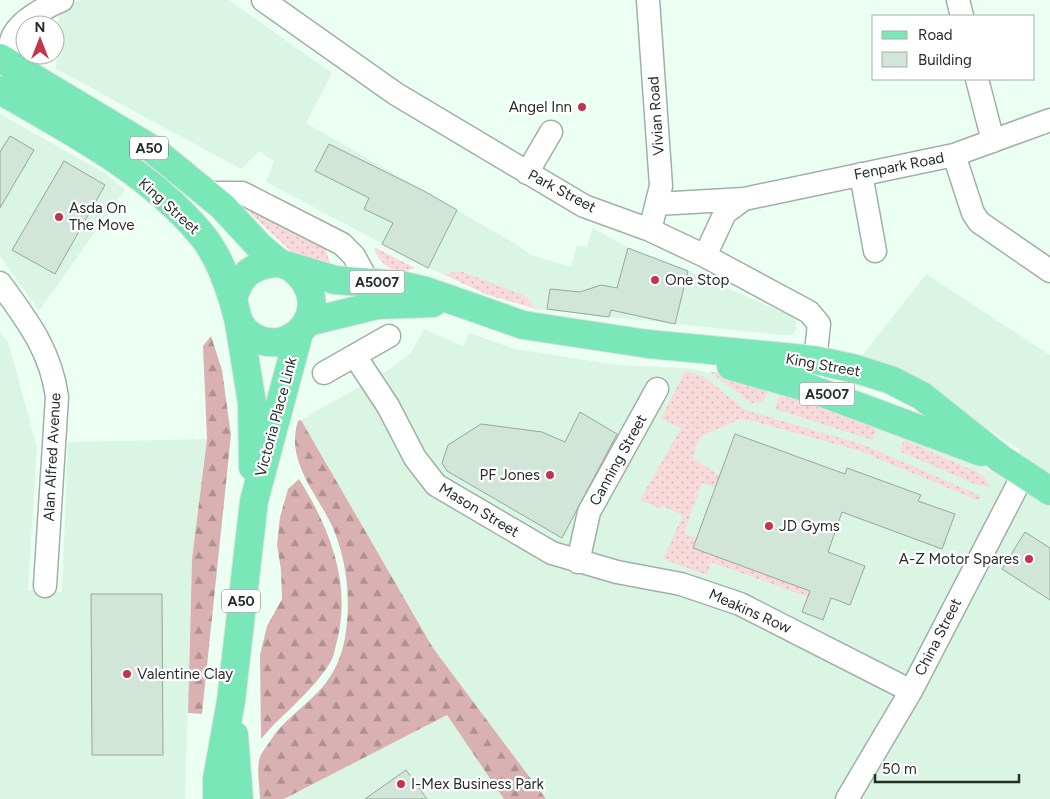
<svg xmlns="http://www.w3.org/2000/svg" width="1050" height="799" font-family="Figtree,sans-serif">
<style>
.built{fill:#dbf5e4}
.grass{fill:url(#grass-dots)}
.forest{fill:url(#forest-firs)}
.building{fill:#d2e5d9;stroke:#95a79c}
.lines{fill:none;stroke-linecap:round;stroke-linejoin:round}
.street-casing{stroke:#9fb1a5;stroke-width:25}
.primary-casing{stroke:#e1e2e1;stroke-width:30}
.street{stroke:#fff;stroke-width:22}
.primary{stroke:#7ae7b8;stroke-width:28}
.poi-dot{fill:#c4344b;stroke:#fff;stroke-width:2}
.labels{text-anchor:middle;stroke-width:4.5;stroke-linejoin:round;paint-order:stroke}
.shield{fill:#fff;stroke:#686d6a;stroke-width:1}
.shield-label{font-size:14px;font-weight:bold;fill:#272e2a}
.poi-label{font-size:15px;fill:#272e2a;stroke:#fff;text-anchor:start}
.street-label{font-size:15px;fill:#272e2a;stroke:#fff}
</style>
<defs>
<pattern id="grass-dots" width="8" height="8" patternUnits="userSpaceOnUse" patternTransform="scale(1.25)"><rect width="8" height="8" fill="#f8dadb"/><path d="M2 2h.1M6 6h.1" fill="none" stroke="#d5bbbc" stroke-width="1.8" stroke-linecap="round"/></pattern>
<pattern id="forest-firs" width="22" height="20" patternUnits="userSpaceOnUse" patternTransform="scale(1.25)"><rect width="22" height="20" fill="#dab1b2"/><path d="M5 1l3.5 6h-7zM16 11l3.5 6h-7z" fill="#b19091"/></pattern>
</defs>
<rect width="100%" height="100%" fill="#ebfff2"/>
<path class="built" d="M81 0H229L332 73 306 123 514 243 531 255 571 267 577 245 587 247 593 228 628 248 688 271 791 316 795 320 797 329 792 335H781L536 309 524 295 461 271 443 274 428 268 266 182 274 161 259 151 241 169 56 69 59 9Z
M0 114 105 173 125 190 39 311 0 256Z
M926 274 1050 355V799H546L433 648 301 420 387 371 411 353 424 329 463 346 469 333 515 349 617 365 687 368 751 381 849 415 1008 478 1020 450 901 371 862 356Z
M0 332 8 342 37 447 28 590 62 592 68 442 207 439 192 559 185 799H0Z
M447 715 504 799H284Z"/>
<path class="grass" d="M254 211 325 248 333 272 297 257 251 214 250 212Z
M374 247 415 268C397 277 378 265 374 247Z
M461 271 524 295 536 309 488 295 443 274Z
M685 371 703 376 745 410 864 445 981 496 979 501 860 451 753 421 740 419 704 435 697 443 693 458 720 476 716 487 702 483 684 533 697 538 693 548 810 591 808 597 711 562 707 575 663 559 683 515 662 506 661 509 640 500 681 428 661 419Z
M709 371 728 375 768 389 765 399 760 403H751Z
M781 391 877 427 873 440 775 409Z
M904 440 979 473 985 478 991 487 975 484 899 451Z"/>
<path class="forest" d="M211 336 222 370 231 435 202 714 188 713 192 559 207 439 203 346Z
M301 420 433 648 546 799H504L447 715 284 799H260C260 787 256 768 260 757 262 752 267 746 270 741 282 722 299 711 315 695 336 675 345 650 347 621 350 590 345 557 333 528 317 493 285 461 298 421Z
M299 479C329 527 352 583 337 641 335 648 334 657 330 663 312 692 283 713 261 739L260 655 267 626 282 599 281 570 277 545 280 517 288 489Z"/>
<path class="building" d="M10 136 34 150 0 208V152Z
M329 144 424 191 457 210 428 268 382 244 393 223 364 209 369 198 315 171Z
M64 161 105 185 55 274 12 250Z
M628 248 688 271 675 324 611 310 609 317 547 309 550 289 580 292 601 285 617 288Z
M580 412 617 434 562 538 447 471 442 463 448 445 481 424 542 432 565 442Z
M735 434 845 474 847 468 921 495 918 501 955 514 942 549 842 512 828 552 865 566 850 605 831 598 823 620 802 612 810 591 693 548Z
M1025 532 1050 548V600L1002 569Z
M91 594H162L163 755H92Z
M406 770 427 799H365Z"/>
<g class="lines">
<g class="street-casing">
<path id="street" d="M263 0 396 94 584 206 650 230 705 256 809 312 819 324 812 389
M648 0 661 186 650 230
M958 0 962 16
M19 70C16 64 12 57 11 51 6 26 44 8 62 0
M977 79 993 141
M954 155 973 213 979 222 1050 271
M527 173 551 132
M861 174 875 251
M206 193H242L342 244 354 256 368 282
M657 204 744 199
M705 256 725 213 744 199 954 155 1050 120
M0 283C27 320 51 351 57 397L45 586
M355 356 388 406 415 458 436 485 552 553 617 572 681 584 740 604 911 691
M324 373 389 336
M578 562 589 512 657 389
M847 799 911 691 1024 473"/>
</g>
<g class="primary-casing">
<path id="primary" d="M0 58 152 149 222 206 260 247 279 263 335 280 400 285 426 291 523 325 648 344 815 360 856 369 891 380 922 396 1001 459 1050 491
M0 90C70 131 147 170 200 233 216 251 225 275 232 297 237 311 236 324 249 334 290 364 340 306 292 268
M233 300C239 274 254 264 279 263
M308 322 378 305 433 303
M239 323 252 403 253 467
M731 366 812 389 981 452
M234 735 239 799
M217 799V779L231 701 254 501 299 333"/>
</g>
<use href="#street" class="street"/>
<use href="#primary" class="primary"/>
</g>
<g class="poi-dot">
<circle cx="582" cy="107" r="5"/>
<circle cx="59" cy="217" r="5"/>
<circle cx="655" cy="280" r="5"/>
<circle cx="550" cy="475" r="5"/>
<circle cx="769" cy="526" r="5"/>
<circle cx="1029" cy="559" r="5"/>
<circle cx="127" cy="674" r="5"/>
<circle cx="401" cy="784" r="5"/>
</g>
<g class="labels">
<g class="shield">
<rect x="130" y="136.5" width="38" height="23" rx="4"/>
<rect x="349.5" y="270.5" width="55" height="23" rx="4"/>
<rect x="799.5" y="382.5" width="55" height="23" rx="4"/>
<rect x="222" y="589.5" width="38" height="23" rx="4"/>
</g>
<g class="shield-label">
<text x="149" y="153">A50</text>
<text x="377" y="287">A5007</text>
<text x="827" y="399">A5007</text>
<text x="241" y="606">A50</text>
</g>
<g class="poi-label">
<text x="572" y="112" text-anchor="end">Angel Inn</text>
<text x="69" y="213">Asda On<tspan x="69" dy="17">The Move</tspan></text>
<text x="665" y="285">One Stop</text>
<text x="540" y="480" text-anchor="end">PF Jones</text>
<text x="779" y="531">JD Gyms</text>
<text x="1019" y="564" text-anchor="end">A-Z Motor Spares</text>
<text x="137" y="679">Valentine Clay</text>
<text x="411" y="789">I-Mex Business Park</text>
</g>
<g class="street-label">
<text transform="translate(656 116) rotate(-94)" y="5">Vivian Road</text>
<text transform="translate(899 166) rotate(-11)" y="5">Fenpark Road</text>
<text transform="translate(562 191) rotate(28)" y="5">Park Street</text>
<text transform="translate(169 206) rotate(42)" y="5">King Street</text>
<text transform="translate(823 365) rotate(10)" y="5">King Street</text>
<text transform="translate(276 417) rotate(-75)" y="5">Victoria Place Link</text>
<text transform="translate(52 457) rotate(-87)" y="5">Alan Alfred Avenue</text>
<text transform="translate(618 460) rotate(-61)" y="5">Canning Street</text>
<text transform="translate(479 510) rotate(31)" y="5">Mason Street</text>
<text transform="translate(750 611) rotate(24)" y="5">Meakins Row</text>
<text transform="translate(938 637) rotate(-63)" y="5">China Street</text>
</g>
</g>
<rect x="872" y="15" width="162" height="65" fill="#ffffff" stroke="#a9abaa"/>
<rect x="882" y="31" width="25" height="8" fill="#7ae7b8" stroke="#a9abaa"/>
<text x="918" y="40" font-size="15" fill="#272e2a">Road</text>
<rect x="882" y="52" width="25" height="15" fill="#d2e5d9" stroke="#a9abaa"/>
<text x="918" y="65" font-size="15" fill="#272e2a">Building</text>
<g transform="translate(40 40)"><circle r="24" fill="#ffffff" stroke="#a9abaa"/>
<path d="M0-4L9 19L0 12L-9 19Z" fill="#c4344b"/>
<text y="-8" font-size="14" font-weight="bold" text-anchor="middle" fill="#272e2a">N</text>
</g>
<path d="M875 774v8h144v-8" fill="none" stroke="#272e2a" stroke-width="2.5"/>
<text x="882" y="774" font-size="15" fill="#272e2a" stroke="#ffffff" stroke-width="4" paint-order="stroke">50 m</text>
</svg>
